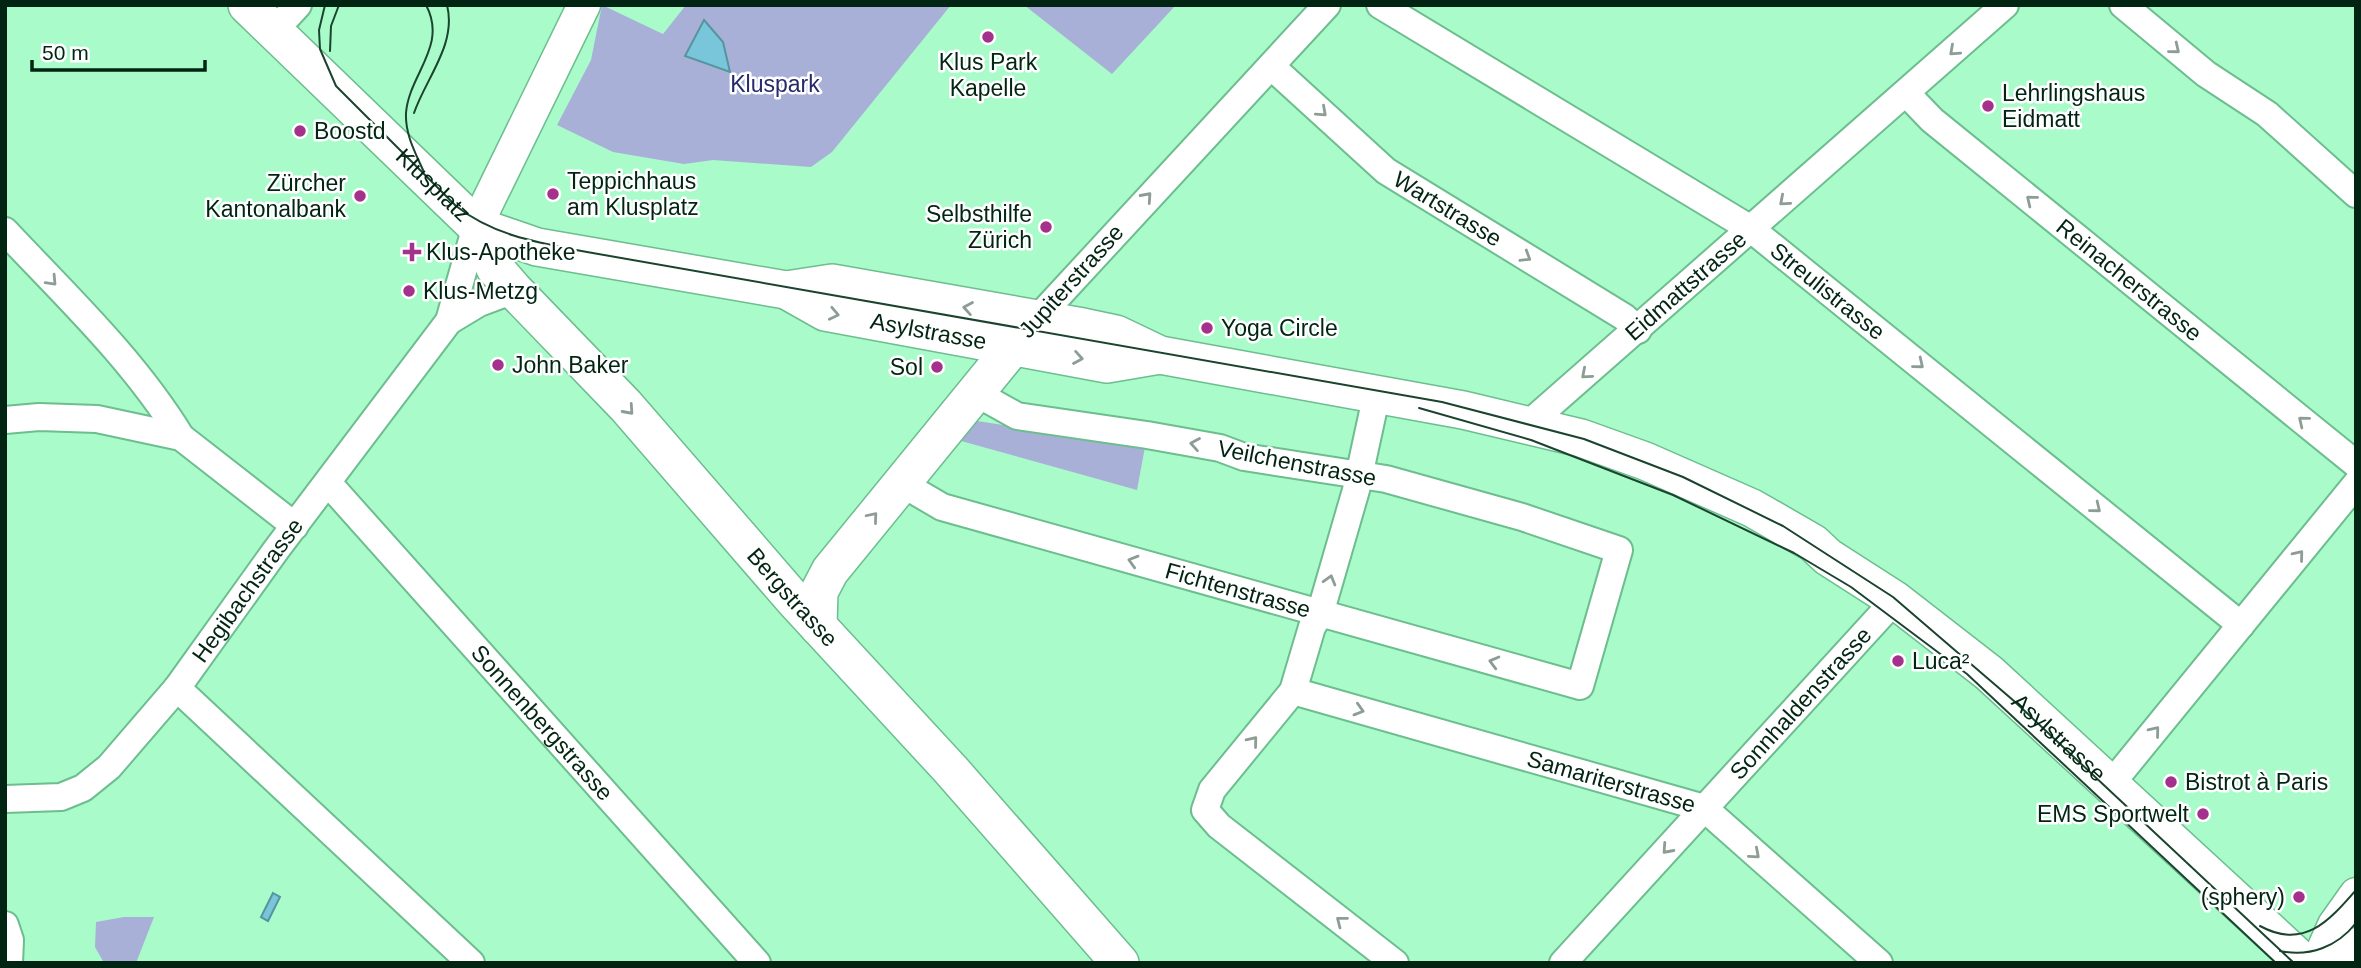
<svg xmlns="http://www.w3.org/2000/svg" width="2361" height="968" font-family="Helvetica,sans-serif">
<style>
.green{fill:#a9b0d8}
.water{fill:#79c5da;stroke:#55959e;stroke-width:2}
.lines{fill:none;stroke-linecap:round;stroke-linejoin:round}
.minor-casing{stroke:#6dbd8f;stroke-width:30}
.tertiary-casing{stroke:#6dbd8f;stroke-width:35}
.secondary-casing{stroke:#6dbd8f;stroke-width:40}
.minor{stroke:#fff;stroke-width:26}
.tertiary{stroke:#fff;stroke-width:32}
.secondary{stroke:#fff;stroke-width:37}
.tram{stroke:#1a442e;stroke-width:2}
.oneway{stroke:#8d9d95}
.poi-dot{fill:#a4318c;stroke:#fff;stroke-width:2.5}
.labels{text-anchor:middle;stroke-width:5;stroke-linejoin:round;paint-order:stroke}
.poi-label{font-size:23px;fill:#022513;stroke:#fff;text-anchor:start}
.park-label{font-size:23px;fill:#28296a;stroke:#fff}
.street-label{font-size:23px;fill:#022513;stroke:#fff}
</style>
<rect width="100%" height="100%" fill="#a9fbca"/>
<path class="green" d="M602 5 663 34 686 5H951L832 152 811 167 713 160 684 164 613 152 557 125 591 60Z
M1024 5H1176L1112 74Z
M977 421 1145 447 1137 490 961 441Z
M124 917H154L136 963H104L95 947 96 922Z"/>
<path class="water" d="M704 20 723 42 730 72 685 56Z
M273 893 280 897 268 921 261 917Z"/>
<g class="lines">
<g class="minor-casing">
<g id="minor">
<path id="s1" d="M1380 5 1751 229 2241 625"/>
<path d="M2123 5 2206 74 2267 114 2356 194"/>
<path d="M275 30 298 5"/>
<path id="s2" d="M1271 66 1386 171 1624 317 1638 330"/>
<path id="s3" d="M1907 94 1932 120 2356 464"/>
<path d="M5 231C67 297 134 360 181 437"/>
<path d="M1036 320 1327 5"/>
<path d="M449 321 479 303 514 290"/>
<path d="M1377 393 1356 490 1320 614 1312 627 1293 691 1212 790 1205 810 1219 826 1395 963"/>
<path d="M5 420 39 417 97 419 181 437 295 526"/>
<path id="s4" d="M1525 427 2005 5"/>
<path id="s5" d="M901 483 942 507 1580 686 1619 550 1522 517 1386 479 1244 457 1220 448 1147 435 1017 416 974 392"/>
<path id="s6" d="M329 484 757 963"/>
<path d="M177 688 471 963"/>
<path id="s7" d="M1293 691 1704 808 1879 963"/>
<path d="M2111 784 2356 484"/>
<path id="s8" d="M5 799 61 797 83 788 109 767 177 688 276 550 449 321 476 226"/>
<path d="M5 925 10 940 9 963"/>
<path id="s9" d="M1563 963 1895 600"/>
</g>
</g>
<g class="tertiary-casing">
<path id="tertiary" d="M476 226 584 5
M2317 963 2334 925 2356 894
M2326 963 2356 944"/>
</g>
<g class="secondary-casing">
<g id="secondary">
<path id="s10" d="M247 5 476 226 537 247 786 290 832 283 1083 327 1116 334 1160 355 1463 410 1581 438 1645 461 1752 508 1813 543 1828 557 1895 600 1989 673 2304 963"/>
<path id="s11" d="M476 226 495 268 514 290 626 406 794 600 951 770 1120 963"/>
<path id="s12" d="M786 290 825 312 1107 364 1160 355"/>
<path d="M818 626 819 592 830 571 1025 332"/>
</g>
</g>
<use href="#minor" class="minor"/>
<use href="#tertiary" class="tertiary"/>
<use href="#secondary" class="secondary"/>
<path class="tram" d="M325 5 319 30 320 49 336 86 456 206C494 236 540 243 587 252L1442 402 1584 439 1683 477 1783 526 1893 597 2014 701 2294 963
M330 51 331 26 339 5
M414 113C426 78 457 44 447 5
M423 170C415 152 405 134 406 113 409 74 448 46 426 5
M1419 408 1531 440 1673 495 1794 553 1851 587 1967 674 2276 963
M2260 926C2304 950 2329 921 2356 890
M2280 951C2310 957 2337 947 2356 923"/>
</g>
<defs><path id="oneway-chevron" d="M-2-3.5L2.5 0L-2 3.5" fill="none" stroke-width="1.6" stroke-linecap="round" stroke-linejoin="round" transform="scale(1.75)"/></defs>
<g class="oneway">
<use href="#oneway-chevron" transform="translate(2175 49) rotate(39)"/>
<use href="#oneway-chevron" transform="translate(1954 51) rotate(138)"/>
<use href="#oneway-chevron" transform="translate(1322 112) rotate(42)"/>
<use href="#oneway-chevron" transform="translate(1147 197) rotate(-48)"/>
<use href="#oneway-chevron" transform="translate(2031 200) rotate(-141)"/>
<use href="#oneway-chevron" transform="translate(1784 201) rotate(139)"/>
<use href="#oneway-chevron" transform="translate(1526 257) rotate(32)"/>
<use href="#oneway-chevron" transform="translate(52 281) rotate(47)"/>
<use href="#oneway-chevron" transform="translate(968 308) rotate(-170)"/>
<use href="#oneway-chevron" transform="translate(834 314) rotate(12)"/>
<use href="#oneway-chevron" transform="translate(1078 358) rotate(10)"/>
<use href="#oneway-chevron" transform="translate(1919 364) rotate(39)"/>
<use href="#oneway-chevron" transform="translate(1586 374) rotate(139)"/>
<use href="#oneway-chevron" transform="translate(629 410) rotate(48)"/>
<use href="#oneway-chevron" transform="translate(2303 421) rotate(-141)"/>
<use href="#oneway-chevron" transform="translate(1195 444) rotate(-170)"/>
<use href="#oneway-chevron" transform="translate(2096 508) rotate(39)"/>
<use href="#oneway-chevron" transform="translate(873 517) rotate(-50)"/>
<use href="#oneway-chevron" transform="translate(2299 555) rotate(-51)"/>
<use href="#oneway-chevron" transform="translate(1133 561) rotate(-164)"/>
<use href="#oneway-chevron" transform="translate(1330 580) rotate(-74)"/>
<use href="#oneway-chevron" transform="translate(1494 662) rotate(-165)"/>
<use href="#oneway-chevron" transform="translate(1359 710) rotate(16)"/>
<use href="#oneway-chevron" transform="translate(2155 731) rotate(-51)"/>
<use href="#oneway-chevron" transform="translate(1253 741) rotate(-51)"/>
<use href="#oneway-chevron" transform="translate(1667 849) rotate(132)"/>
<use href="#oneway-chevron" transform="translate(1755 854) rotate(41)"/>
<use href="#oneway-chevron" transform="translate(1341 921) rotate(-142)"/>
</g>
<g class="poi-dot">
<circle cx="988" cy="37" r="7"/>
<circle cx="1988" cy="106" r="7"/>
<circle cx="300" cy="131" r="7"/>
<circle cx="553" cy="194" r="7"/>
<circle cx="360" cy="196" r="7"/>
<circle cx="1046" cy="227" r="7"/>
<path d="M408.5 241.5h7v7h7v7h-7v7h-7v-7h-7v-7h7z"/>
<circle cx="409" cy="291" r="7"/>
<circle cx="1207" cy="328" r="7"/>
<circle cx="498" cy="365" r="7"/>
<circle cx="937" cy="367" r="7"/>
<circle cx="1898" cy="661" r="7"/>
<circle cx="2171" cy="782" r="7"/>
<circle cx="2203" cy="814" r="7"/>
<circle cx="2299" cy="897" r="7"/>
</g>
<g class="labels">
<g class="poi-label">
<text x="988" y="70" text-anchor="middle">Klus Park<tspan x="988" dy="26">Kapelle</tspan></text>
<text x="2002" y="101">Lehrlingshaus<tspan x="2002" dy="26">Eidmatt</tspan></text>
<text x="314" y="139">Boostd</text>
<text x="567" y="189">Teppichhaus<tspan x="567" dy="26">am Klusplatz</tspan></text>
<text x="346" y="191" text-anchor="end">Zürcher<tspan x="346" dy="26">Kantonalbank</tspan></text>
<text x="1032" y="222" text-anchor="end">Selbsthilfe<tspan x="1032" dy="26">Zürich</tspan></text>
<text x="426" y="260">Klus-Apotheke</text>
<text x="423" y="299">Klus-Metzg</text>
<text x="1221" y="336">Yoga Circle</text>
<text x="512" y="373">John Baker</text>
<text x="923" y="375" text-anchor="end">Sol</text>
<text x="1912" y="669">Luca²</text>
<text x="2185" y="790">Bistrot à Paris</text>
<text x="2189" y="822" text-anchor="end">EMS Sportwelt</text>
<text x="2285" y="905" text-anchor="end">(sphery)</text>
</g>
<g class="park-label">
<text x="775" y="92">Kluspark</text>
</g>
<g class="street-label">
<text dy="8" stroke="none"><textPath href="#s10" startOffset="259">Klusplatz</textPath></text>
<text dy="8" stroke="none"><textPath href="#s2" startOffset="228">Wartstrasse</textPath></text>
<text transform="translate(1071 281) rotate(-48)" y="8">Jupiterstrasse</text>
<text dy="8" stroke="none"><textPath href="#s3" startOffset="290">Reinacherstrasse</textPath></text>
<text dy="8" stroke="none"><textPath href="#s4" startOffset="214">Eidmattstrasse</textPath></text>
<text dy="8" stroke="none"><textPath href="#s1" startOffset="532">Streulistrasse</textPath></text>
<text dy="8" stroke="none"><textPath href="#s12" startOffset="150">Asylstrasse</textPath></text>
<text transform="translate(1297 463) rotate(11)" y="8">Veilchenstrasse</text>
<text dy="8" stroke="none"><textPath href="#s8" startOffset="338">Hegibachstrasse</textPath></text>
<text dy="8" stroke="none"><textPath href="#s5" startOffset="355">Fichtenstrasse</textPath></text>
<text dy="8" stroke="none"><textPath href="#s11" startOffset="490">Bergstrasse</textPath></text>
<text dy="8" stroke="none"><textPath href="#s9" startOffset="352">Sonnhaldenstrasse</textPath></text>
<text dy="8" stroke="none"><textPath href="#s6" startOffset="320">Sonnenbergstrasse</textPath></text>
<text dy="8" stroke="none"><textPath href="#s10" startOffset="2018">Asylstrasse</textPath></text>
<text dy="8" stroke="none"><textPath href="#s7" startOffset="331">Samariterstrasse</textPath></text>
</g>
</g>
<rect width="2361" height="968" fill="none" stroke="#022513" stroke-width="14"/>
<path d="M32 60v10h173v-10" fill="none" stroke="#022513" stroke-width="3.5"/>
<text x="42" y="60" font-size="21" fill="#022513" stroke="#ffffff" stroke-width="5" paint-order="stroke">50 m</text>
</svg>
